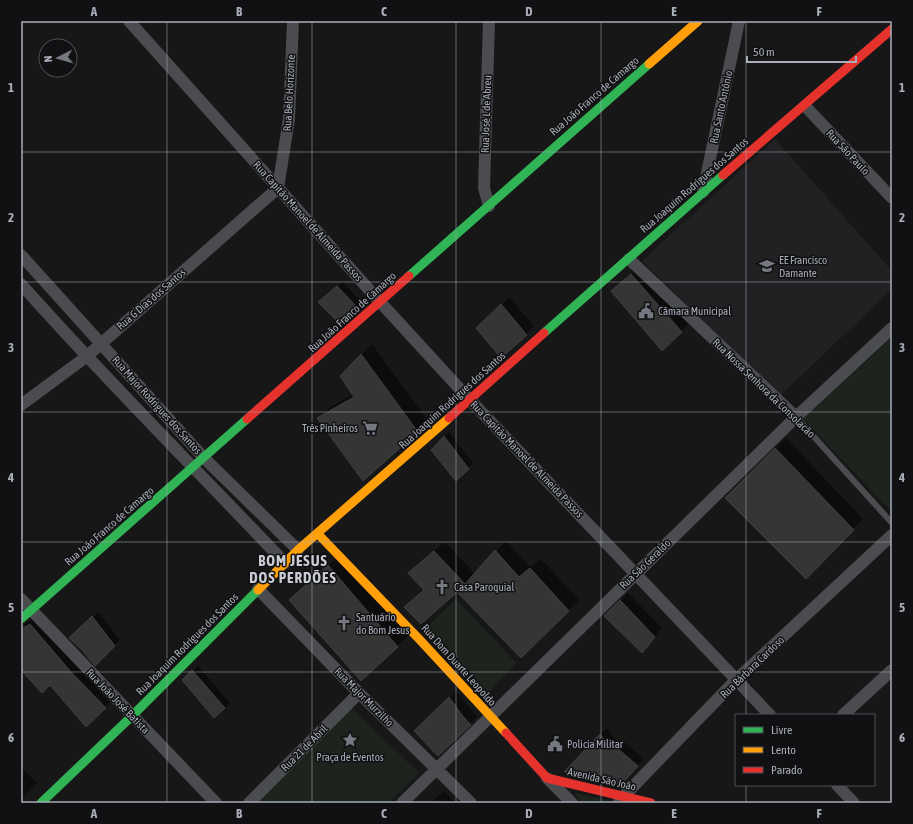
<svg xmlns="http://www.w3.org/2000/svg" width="913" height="824" font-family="'Asap Condensed',sans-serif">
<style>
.built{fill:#212123}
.green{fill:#1d241e}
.shadow{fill:#0007}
.building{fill:#353536;stroke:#3f4043}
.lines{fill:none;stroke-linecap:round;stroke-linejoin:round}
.lane{stroke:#4b4c50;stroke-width:6}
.street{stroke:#4b4c50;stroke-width:12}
.fast{stroke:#30b455;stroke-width:9}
.slow{stroke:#ff9f0a;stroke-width:9}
.jam{stroke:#e5322d;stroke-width:9}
.grid{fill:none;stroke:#a8adb8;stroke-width:1;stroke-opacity:0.55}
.labels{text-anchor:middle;stroke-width:3;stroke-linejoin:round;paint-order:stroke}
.street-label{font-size:11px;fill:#a8adb8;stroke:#111113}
.poi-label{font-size:11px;fill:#a8adb8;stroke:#111113;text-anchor:start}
.district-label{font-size:15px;font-weight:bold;letter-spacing:1px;fill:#c9ccd4;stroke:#111113}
.neatline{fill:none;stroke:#a8adb8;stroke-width:1.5}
.grid-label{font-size:13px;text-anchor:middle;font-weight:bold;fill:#a8adb8}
</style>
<rect width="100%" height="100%" fill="#171717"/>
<path class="built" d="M775 139 892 271V289L780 396 642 261Z"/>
<path class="green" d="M892 338V512L803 419Z
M456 599 516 663 485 697 425 629Z
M351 707 419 773 389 803H248Z
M573 793 608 800 605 803H583Z"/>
<path class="shadow" d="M642 264 692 321 662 350 612 291Z
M343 282 362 303 357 308 325 297Z
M509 297 534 326 526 334 478 328Z
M372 344 428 421 417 431 319 418 329 408 353 394 341 376Z
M449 432 473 463 456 480 444 437Z
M786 438 863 519 806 577 726 498Z
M506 541 530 567 541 559 579 600 521 657 457 591 406 607 424 589 420 563 445 542 475 574Z
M339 556 408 636 361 680 290 600Z
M628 593 662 628 649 643 605 616Z
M98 612 120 640 95 664 71 638Z
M39 617 113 699 86 726 50 683 21 669V628L29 621Z
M198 666 230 703 225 708 183 680Z
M456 691 477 717 438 755 415 731Z
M607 728 619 745 623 741 644 759 627 777 566 771Z
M21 768 37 783 21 799Z
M444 791 456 803H431Z"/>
<path class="building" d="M631 274 682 332 662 351 611 291Z
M337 286 358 308 340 324 318 302Z
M501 304 527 335 501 358 476 328Z
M361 354 418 432 363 481 317 418 354 397 340 376Z
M444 436 469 469 456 481 431 450Z
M775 448 854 530 806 579 725 498Z
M495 550 519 577 530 568 569 611 521 658 457 592 421 624 404 607 424 590 408 573 434 551 465 584Z
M328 565 398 647 361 681 289 600Z
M620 600 655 637 642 653 604 616Z
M92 616 115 646 95 666 82 650 69 638Z
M30 624 72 673 106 708 86 727 50 685 42 693 21 670V629Z
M192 670 225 708 214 718 182 680Z
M449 697 462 715 471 725 438 756 414 731Z
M600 734 612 751 616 747 638 766 621 785 564 772Z"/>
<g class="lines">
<path class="lane" d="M796 417 892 523"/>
<path class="street" d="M129 21 381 303 470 400 770 715
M489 21 484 188 489 206
M805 106 892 198
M278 188 289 119 293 21
M703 192 739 21
M21 255 204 458 298 550
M629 259 796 417
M21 284C106 380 197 470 285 563
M21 405 86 357 278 188
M258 589 359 693 471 803
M21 599 216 803
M843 715 892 670
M547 778 572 803
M837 785 854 803
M619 801 736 680 892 535
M249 803 359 693
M402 803 796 417 892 328"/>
<path class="fast" d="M409 276 649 64
M544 333 723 175
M21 619 247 419
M41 803 132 716 258 590"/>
<path class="slow" d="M649 64 698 21
M318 534 420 640 506 733
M258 590 298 550 449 418"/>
<path class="jam" d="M723 175 892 29
M449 418 544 333
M247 419 409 276
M506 733 547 778 651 803"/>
</g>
<path class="grid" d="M167 21V803M312 21V803M456 21V803M601 21V803M746 21V715M21 152H892M21 282H892M21 412H892M21 542H892M21 672H892M746 785V803"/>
<defs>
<g id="school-bare" transform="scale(1.2)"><path d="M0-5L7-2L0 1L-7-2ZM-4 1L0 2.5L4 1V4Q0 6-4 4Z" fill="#757880" stroke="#111113" stroke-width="2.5" paint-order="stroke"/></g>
<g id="civic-bare" transform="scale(1.2)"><path d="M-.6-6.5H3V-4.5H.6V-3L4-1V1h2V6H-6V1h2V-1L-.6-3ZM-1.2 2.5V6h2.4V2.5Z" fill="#757880" stroke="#111113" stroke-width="2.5" paint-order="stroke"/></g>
<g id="supermarket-bare" transform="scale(1.2)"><path d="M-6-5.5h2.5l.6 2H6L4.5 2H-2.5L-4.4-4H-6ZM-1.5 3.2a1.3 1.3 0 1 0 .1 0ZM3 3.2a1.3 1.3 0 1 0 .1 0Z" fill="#757880" stroke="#111113" stroke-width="2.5" paint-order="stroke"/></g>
<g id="church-bare" transform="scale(1.2)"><path d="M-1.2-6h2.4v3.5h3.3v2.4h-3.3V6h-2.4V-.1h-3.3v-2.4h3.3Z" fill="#757880" stroke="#111113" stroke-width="2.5" paint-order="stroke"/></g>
<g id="sight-bare" transform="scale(1.2)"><path d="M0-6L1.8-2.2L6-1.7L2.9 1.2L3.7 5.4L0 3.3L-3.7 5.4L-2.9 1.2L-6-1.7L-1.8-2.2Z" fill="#757880" stroke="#111113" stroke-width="2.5" paint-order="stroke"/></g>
</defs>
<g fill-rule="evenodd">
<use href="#school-bare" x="767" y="266"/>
<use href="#civic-bare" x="646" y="311"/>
<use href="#supermarket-bare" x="370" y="428"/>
<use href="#church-bare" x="442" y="587"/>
<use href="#church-bare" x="344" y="623"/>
<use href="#sight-bare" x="350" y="740"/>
<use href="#civic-bare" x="555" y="744"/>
</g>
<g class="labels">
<g class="street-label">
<text transform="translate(289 93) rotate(-87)" y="4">Rua Belo Horizonte</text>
<text transform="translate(594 96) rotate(-41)" y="4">Rua João Franco de Camargo</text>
<text transform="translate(721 107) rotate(-78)" y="4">Rua Santo Antônio</text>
<text transform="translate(486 114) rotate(-88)" y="4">Rua José L de Abreu</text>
<text transform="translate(848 152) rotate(47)" y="4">Rua São Paulo</text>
<text transform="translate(694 185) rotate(-41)" y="4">Rua Joaquim Rodrigues dos Santos</text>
<text transform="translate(308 221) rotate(48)" y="4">Rua Capitão Manoel de Almeida Passos</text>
<text transform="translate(151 299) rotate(-41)" y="4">Rua G Dias dos Santos</text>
<text transform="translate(352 312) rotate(-42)" y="4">Rua João Franco de Camargo</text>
<text transform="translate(764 388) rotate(44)" y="4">Rua Nossa Senhora da Consolacão</text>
<text transform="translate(452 400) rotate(-42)" y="4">Rua Joaquim Rodrigues dos Santos</text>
<text transform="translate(157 405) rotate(48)" y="4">Rua Major Rodrigues dos Santos</text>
<text transform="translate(527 459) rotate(46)" y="4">Rua Capitão Manoel de Almeida Passos</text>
<text transform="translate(109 526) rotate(-41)" y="4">Rua João Franco de Camargo</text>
<text transform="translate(645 564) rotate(-44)" y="4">Rua São Geraldo</text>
<text transform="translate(187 644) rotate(-45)" y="4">Rua Joaquim Rodrigues dos Santos</text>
<text transform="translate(459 665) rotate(48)" y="4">Rua Dom Duarte Leopoldo</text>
<text transform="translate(752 667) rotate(-44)" y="4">Rua Bárbara Cardoso</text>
<text transform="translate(364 697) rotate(45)" y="4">Rua Major Murzilho</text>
<text transform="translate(118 701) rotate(46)" y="4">Rua João José Batista</text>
<text transform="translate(304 748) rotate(-45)" y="4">Rua 21 de Abril</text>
<text transform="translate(602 779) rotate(13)" y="4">Avenida São João</text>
</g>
<g class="poi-label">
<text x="779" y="264">EE Francisco<tspan x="779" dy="13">Damante</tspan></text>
<text x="658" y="315">Câmara Municipal</text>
<text x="358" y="432" text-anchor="end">Três Pinheiros</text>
<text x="454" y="591">Casa Paroquial</text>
<text x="356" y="621">Santuário<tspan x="356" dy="13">do Bom Jesus</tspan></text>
<text x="567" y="748">Policia Militar</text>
<text x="350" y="761" text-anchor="middle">Praça de Eventos</text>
</g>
<g class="district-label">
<text x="293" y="566">BOM JESUS<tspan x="293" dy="17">DOS PERDÕES</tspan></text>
</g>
</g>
<rect width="913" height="824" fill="none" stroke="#111113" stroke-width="44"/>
<rect x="735" y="714" width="140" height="72" fill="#111113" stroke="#4d4f55"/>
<rect x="743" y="727" width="20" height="6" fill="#30b455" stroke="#4d4f55"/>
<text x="771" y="734" font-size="12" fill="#a8adb8">Livre</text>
<rect x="743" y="747" width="20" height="6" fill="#ff9f0a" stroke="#4d4f55"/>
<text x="771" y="754" font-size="12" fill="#a8adb8">Lento</text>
<rect x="743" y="767" width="20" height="6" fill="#e5322d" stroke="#4d4f55"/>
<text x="771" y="774" font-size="12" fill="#a8adb8">Parado</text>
<g transform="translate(58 58) rotate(264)"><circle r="19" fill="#111113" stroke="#4d4f55"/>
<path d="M0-3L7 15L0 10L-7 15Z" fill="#757880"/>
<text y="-6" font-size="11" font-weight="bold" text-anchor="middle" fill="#a8adb8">N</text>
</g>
<path d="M747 56v6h109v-6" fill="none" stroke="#a8adb8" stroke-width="2"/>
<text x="753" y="56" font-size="12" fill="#a8adb8" stroke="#111113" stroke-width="3" paint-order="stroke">50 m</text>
<rect x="22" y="22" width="869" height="780" class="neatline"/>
<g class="grid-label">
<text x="94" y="16">A</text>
<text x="239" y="16">B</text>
<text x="384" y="16">C</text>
<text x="529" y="16">D</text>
<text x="674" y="16">E</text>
<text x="819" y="16">F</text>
<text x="11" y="92">1</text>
<text x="902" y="92">1</text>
<text x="11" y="222">2</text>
<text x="902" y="222">2</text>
<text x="11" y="352">3</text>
<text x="902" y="352">3</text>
<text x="11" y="482">4</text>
<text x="902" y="482">4</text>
<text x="11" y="612">5</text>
<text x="902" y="612">5</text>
<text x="11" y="742">6</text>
<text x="902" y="742">6</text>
<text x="94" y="818">A</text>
<text x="239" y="818">B</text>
<text x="384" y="818">C</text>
<text x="529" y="818">D</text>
<text x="674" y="818">E</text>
<text x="819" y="818">F</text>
</g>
</svg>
